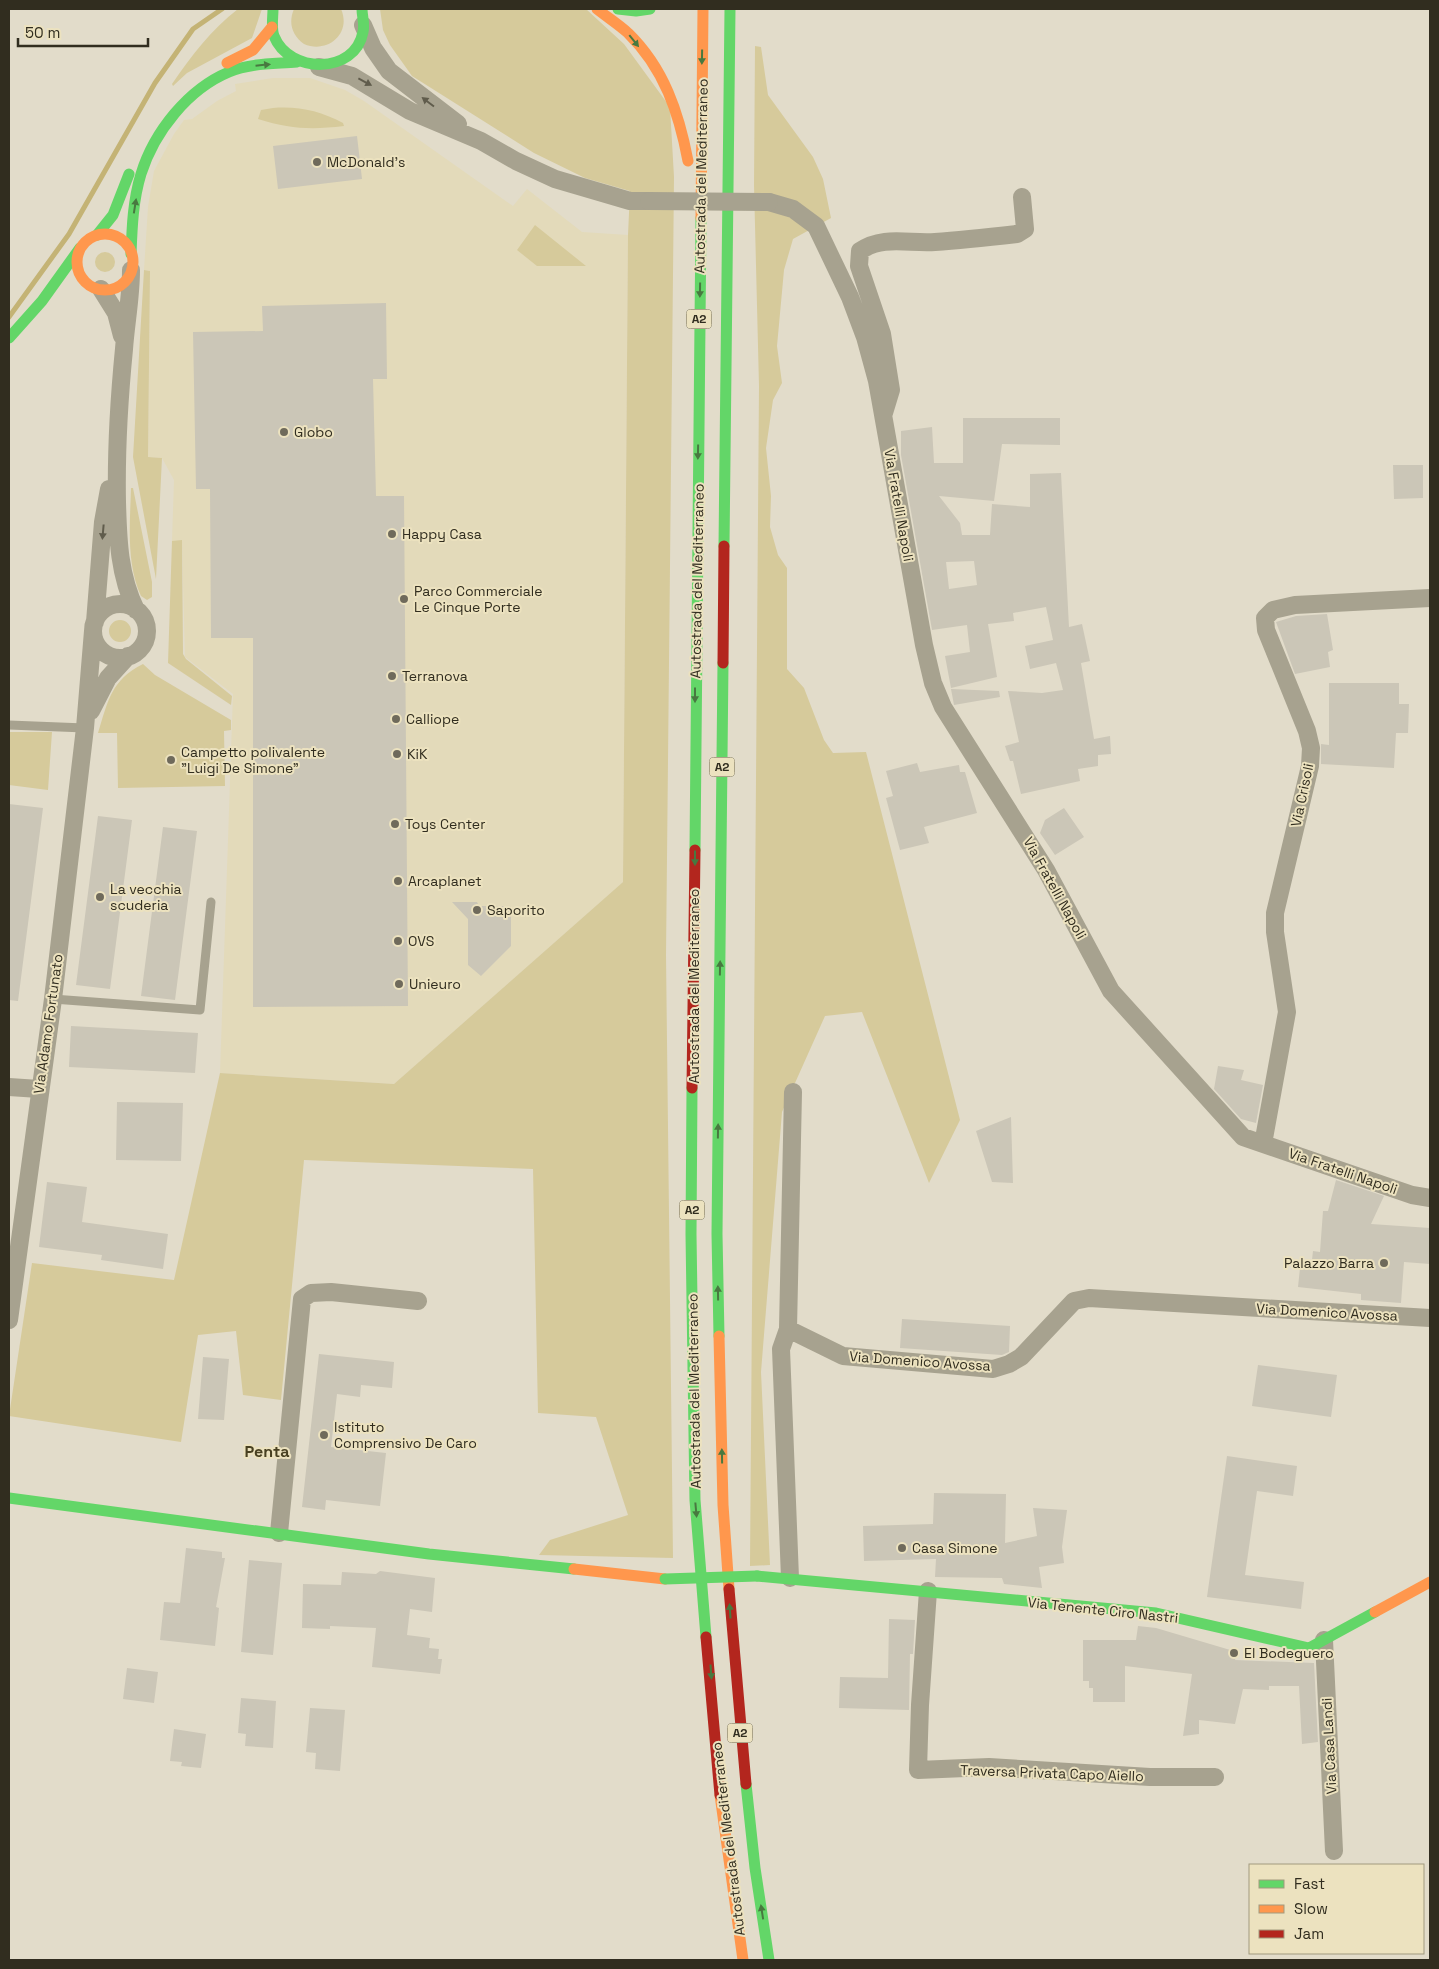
<svg xmlns="http://www.w3.org/2000/svg" width="1439" height="1969" font-family="'Space Grotesk',sans-serif">
<style>
.built{fill:#e3daba}
.green{fill:#d6ca9b}
.lines{fill:none;stroke-linecap:round;stroke-linejoin:round}
.stream{stroke:#c4b375;stroke-width:5}
.building{fill:#cbc6b7;fill-rule:evenodd}
.lane{stroke:#a7a28f;stroke-width:9}
.street{stroke:#a7a28f;stroke-width:18}
.fast{stroke:#63d668;stroke-width:11}
.slow{stroke:#ff974d;stroke-width:11}
.jam{stroke:#b3261e;stroke-width:11}
.street-bridge{stroke:#a7a28f;stroke-width:18}
.fast-bridge{stroke:#63d668;stroke-width:11}
.oneway{fill:#487940}
.oneway2{fill:#605c4c}
.poi-dot{fill:#6f6a5b;stroke:#ece2bf;stroke-width:2}
.labels{text-anchor:middle;stroke-width:4;stroke-linejoin:round;paint-order:stroke}
.shield{fill:#ece2bf;stroke:#69634f;stroke-width:1}
.shield-label{font-size:12px;font-weight:bold;fill:#312d1f}
.poi-label{font-size:14px;fill:#312d1f;stroke:#ece2bf;text-anchor:start}
.street-label{font-size:14px;fill:#312d1f;stroke:#ece2bf}
.quarter-label{font-size:16px;font-weight:bold;fill:#484021;stroke:#ece2bf}
</style>
<rect width="100%" height="100%" fill="#e2dcca"/>
<path class="built" d="M273 78H310L345 90 364 101 513 206 527 189 582 232 628 235 623 882 394 1084 220 1073 233 694 185 657 182 541H172L174 480 162 458 148 457 150 271 144 270 148 207 154 171 174 134 184 120 192 119 217 101 236 91 235 84Z"/>
<path class="green" d="M238 9H262L252 38 187 73 173 86 172 84C192 55 211 30 238 9Z
M294 9H341C352 34 327 54 304 44 292 35 288 23 294 9Z
M380 9H586L624 44 670 107 674 177 666 955 673 1558 539 1555 550 1540 628 1515 596 1417 538 1413 533 1169 304 1160 281 1400 243 1395 236 1331 198 1335 181 1442 9 1416 32 1263 174 1280 220 1073 394 1084 623 882 628 235 630 191 585 178 534 153 412 76 390 45 383 30Z
M755 46 761 47 768 95 813 157 823 179 831 218 793 239 784 270 777 346 782 383 773 400 766 448 771 496 770 527 778 555 787 568V669L804 688 824 740 833 753 866 752 960 1120 929 1183 862 1012 825 1016 782 1112 761 1372 770 1565 750 1566 759 386 754 185Z
M273 108C299 106 320 111 343 123L344 126C311 130 290 129 258 119L261 110Z
M535 225 586 266H537L517 250Z
M95 262a10 10 0 1 1 20 0a10 10 0 1 1-20 0Z
M144 270 150 271 148 457 162 458 156 579 133 457Z
M131 488H133L152 582V597L147 600 141 596C126 563 130 524 131 488Z
M182 540 183 654 186 659 232 696 231 705 168 663 172 541Z
M109 631a11 11 0 1 1 22 0a11 11 0 1 1-22 0Z
M143 664 155 675 231 720V730L224 731 225 786 118 788 117 733H98C108 701 111 680 143 664Z
M9 732H52L48 790 9 785Z"/>
<g class="lines">
<path class="stream" d="M9 317 69 234 155 83 193 29 222 9"/>
</g>
<path class="building" d="M357 136 362 179 278 189 273 146Z
M386 303 387 379H373L376 496H404L408 1006 253 1007V638H211L210 489H196L193 332 263 331 262 306Z
M963 418H1060V445L1002 444 994 501 939 496 960 523 962 535H990L992 504 1030 507V474L1061 473 1069 627 1082 624 1090 661 1081 663 1094 739 1110 736 1111 754 1098 755V766L1078 769 1080 781 1021 794 1013 761H1010L1005 746 1019 742 1008 691 1042 693 1063 690 1056 663 1030 669 1025 646 1053 640 1046 607 1013 613 1014 621 988 624 997 677 951 688 945 656 970 652 967 625 932 630 901 455V431L932 427 934 463H963ZM974 561 977 585 949 589 946 562Z
M1393 465H1423V498L1394 499Z
M1327 614 1333 650 1328 652 1330 667 1295 674 1276 622 1296 616Z
M1329 683H1399V704H1409L1408 733H1396L1394 768 1321 764V744L1329 745Z
M951 689 999 691 1000 697 954 705Z
M917 763 920 772 959 765 960 772H965L977 813 924 827 929 843 900 850 886 798 893 796 886 771Z
M9 804 43 808 18 1001 9 1000Z
M1064 808 1084 837 1055 855 1040 833 1045 820Z
M98 816 132 820 110 989 76 985Z
M163 827 197 831 175 1000 141 996Z
M452 902H477L479 906H511V946L481 976 468 965V919Z
M71 1026 198 1033 195 1073 69 1067Z
M1218 1066 1244 1070 1241 1080 1263 1085 1256 1123 1241 1119 1214 1089Z
M117 1102 183 1103 181 1161 116 1160Z
M1011 1117 1013 1183 992 1182 976 1131Z
M1336 1180 1384 1196 1371 1224 1430 1228V1264L1404 1262 1401 1303 1361 1300V1294L1298 1287 1300 1268 1311 1269 1313 1251 1320 1252 1323 1211H1328Z
M47 1182 87 1187 82 1222 168 1234 163 1269 101 1260 102 1255 39 1247Z
M902 1319 1010 1326 1009 1352 1002 1355 900 1348Z
M319 1354 394 1362 392 1388 361 1385 360 1397 337 1394 331 1447 386 1453 380 1506 326 1500 325 1510 302 1507Z
M203 1357 229 1359 224 1420 198 1419Z
M1258 1365 1337 1375 1331 1417 1252 1406Z
M1227 1456 1297 1466 1293 1496 1257 1491 1245 1575 1304 1582 1301 1609 1207 1597Z
M934 1493 1006 1494 1005 1543 1037 1536 1033 1508 1067 1510 1062 1547 1064 1563 1039 1567 1042 1588 1004 1584 1002 1578 935 1577 936 1559 864 1561 863 1526 933 1524Z
M186 1548 222 1552V1558H225L216 1607 219 1608 215 1646 160 1640 164 1602 180 1603Z
M249 1560 282 1563 273 1655 241 1652Z
M380 1571 435 1578 432 1612 410 1609 407 1635 430 1638 429 1648 439 1649 438 1659H442L440 1674 372 1667 376 1628 330 1626V1629L302 1628 303 1584 341 1585 342 1572 376 1574Z
M889 1619 915 1620 913 1654H910L909 1710 839 1708 840 1677 888 1678Z
M1138 1626 1156 1628 1237 1652 1235 1660 1314 1663 1318 1742 1302 1744 1299 1686H1269V1690L1243 1689 1235 1724 1199 1720V1734L1183 1736 1192 1674 1125 1666V1702H1093V1688H1089V1681H1083V1640H1136Z
M127 1668 158 1672 154 1703 123 1699Z
M241 1698 276 1701 273 1748 245 1746 246 1734 238 1733Z
M310 1708 345 1710 340 1771 315 1769 316 1753 306 1752Z
M174 1729 206 1734 201 1768 181 1766 182 1762 170 1761Z"/>
<g class="lines">
<path class="lane" d="M9 725 85 728
M53 999 200 1010 211 902"/>
<path class="street" d="M363 25 373 48 389 71 458 124
M319 67 352 76 410 111 481 141 516 161 555 179 630 201H649
M769 202 793 209 816 226 850 297 865 337 877 381 924 645 933 683 943 707 1046 870 1111 991 1243 1137 1412 1195 1430 1198
M131 270C131 297 126 322 124 349 119 400 116 451 117 502 118 540 119 575 136 610
M101 289 116 313 122 336
M884 413 891 390 882 334 859 266 860 251C883 235 909 244 935 242 963 240 990 237 1017 234L1025 229 1022 197
M93 631a27 27 0 1 1 54 0a27 27 0 1 1-54 0Z
M95 622 103 522 109 489
M91 711 108 678 128 656
M9 1087 39 1089
M1263 1144 1287 1012 1275 932V913L1310 766 1311 748 1307 731 1266 630 1265 618 1273 610 1295 605 1430 598
M9 1320 53 999 85 728 93 631
M788 1329 793 1092
M279 1533 302 1299 311 1293 331 1292 418 1301
M790 1578 781 1349 788 1329 843 1356 993 1369 1009 1364 1021 1357 1074 1301 1089 1298 1430 1318
M928 1591 920 1705 918 1770 989 1767 1150 1777H1215
M1324 1640 1334 1851"/>
<path class="fast" d="M273 9C273 17 271 29 274 36 289 74 355 75 363 32 365 25 362 16 362 9
M618 9 636 11 650 9
M97 235 113 215 129 174
M131 254C132 227 133 200 141 174 154 132 188 89 229 72 250 63 275 64 297 62
M9 338 42 301 80 248
M724 546 730 9
M695 850 701 218
M692 1088 691 1234 695 1500 706 1637
M719 1336 717 1234 723 663
M9 1498 429 1554 574 1569
M757 1576 1156 1613 1309 1648 1375 1612
M746 1784 755 1868 769 1960"/>
<path class="slow" d="M597 9C607 17 618 24 628 33 664 68 679 113 688 161
M227 63 253 50 272 27
M701 218 703 9
M77 262a28 28 0 1 1 56 0a28 28 0 1 1-56 0Z
M719 1336 723 1505 729 1589
M574 1569 665 1579
M1375 1612 1430 1582
M720 1795 743 1960"/>
<path class="jam" d="M723 663 724 546
M692 1088 695 850
M729 1589 746 1784
M706 1637 720 1795"/>
<path class="street-bridge" d="M649 201 769 202"/>
<path class="fast-bridge" d="M665 1579 757 1576"/>
</g>
<defs><path id="oneway-solid" d="M-6-.8H1V-3.2L6.5 0L1 3.2V.8H-6Z" transform="scale(1.25)"/></defs>
<g class="oneway">
<use href="#oneway-solid" transform="translate(634 41) rotate(51)"/>
<use href="#oneway-solid" transform="translate(702 57) rotate(91)"/>
<use href="#oneway-solid" transform="translate(263 65) rotate(-6)"/>
<use href="#oneway-solid" transform="translate(135 206) rotate(-81)"/>
<use href="#oneway-solid" transform="translate(700 290) rotate(91)"/>
<use href="#oneway-solid" transform="translate(698 452) rotate(91)"/>
<use href="#oneway-solid" transform="translate(695 695) rotate(90)"/>
<use href="#oneway-solid" transform="translate(695 858) rotate(90)"/>
<use href="#oneway-solid" transform="translate(720 968) rotate(-89)"/>
<use href="#oneway-solid" transform="translate(718 1131) rotate(-89)"/>
<use href="#oneway-solid" transform="translate(718 1293) rotate(-91)"/>
<use href="#oneway-solid" transform="translate(722 1456) rotate(-91)"/>
<use href="#oneway-solid" transform="translate(696 1510) rotate(85)"/>
<use href="#oneway-solid" transform="translate(730 1611) rotate(-94)"/>
<use href="#oneway-solid" transform="translate(711 1672) rotate(86)"/>
<use href="#oneway-solid" transform="translate(762 1912) rotate(-99)"/>
</g>
<g class="oneway2">
<use href="#oneway-solid" transform="translate(365 82) rotate(28)"/>
<use href="#oneway-solid" transform="translate(428 102) rotate(-143)"/>
<use href="#oneway-solid" transform="translate(103 532) rotate(95)"/>
</g>
<g class="poi-dot">
<circle cx="317" cy="162" r="5"/>
<circle cx="284" cy="432" r="5"/>
<circle cx="392" cy="534" r="5"/>
<circle cx="404" cy="599" r="5"/>
<circle cx="392" cy="676" r="5"/>
<circle cx="396" cy="719" r="5"/>
<circle cx="397" cy="754" r="5"/>
<circle cx="171" cy="760" r="5"/>
<circle cx="395" cy="824" r="5"/>
<circle cx="398" cy="881" r="5"/>
<circle cx="100" cy="897" r="5"/>
<circle cx="477" cy="910" r="5"/>
<circle cx="398" cy="941" r="5"/>
<circle cx="399" cy="984" r="5"/>
<circle cx="1384" cy="1263" r="5"/>
<circle cx="324" cy="1435" r="5"/>
<circle cx="902" cy="1548" r="5"/>
<circle cx="1234" cy="1653" r="5"/>
</g>
<g class="labels">
<g class="shield">
<rect x="686.5" y="309.5" width="25" height="19" rx="4"/>
<rect x="709.5" y="757.5" width="25" height="19" rx="4"/>
<rect x="679.5" y="1200.5" width="25" height="19" rx="4"/>
<rect x="727.5" y="1723.5" width="25" height="19" rx="4"/>
</g>
<g class="shield-label">
<text x="699" y="323">A2</text>
<text x="722" y="771">A2</text>
<text x="692" y="1214">A2</text>
<text x="740" y="1737">A2</text>
</g>
<g class="poi-label">
<text x="327" y="167">McDonald's</text>
<text x="294" y="437">Globo</text>
<text x="402" y="539">Happy Casa</text>
<text x="414" y="596">Parco Commerciale<tspan x="414" dy="16">Le Cinque Porte</tspan></text>
<text x="402" y="681">Terranova</text>
<text x="406" y="724">Calliope</text>
<text x="181" y="757">Campetto polivalente<tspan x="181" dy="16">"Luigi De Simone"</tspan></text>
<text x="407" y="759">KiK</text>
<text x="405" y="829">Toys Center</text>
<text x="408" y="886">Arcaplanet</text>
<text x="110" y="894">La vecchia<tspan x="110" dy="16">scuderia</tspan></text>
<text x="487" y="915">Saporito</text>
<text x="408" y="946">OVS</text>
<text x="409" y="989">Unieuro</text>
<text x="1374" y="1268" text-anchor="end">Palazzo Barra</text>
<text x="334" y="1432">Istituto<tspan x="334" dy="16">Comprensivo De Caro</tspan></text>
<text x="912" y="1553">Casa Simone</text>
<text x="1244" y="1658">El Bodeguero</text>
</g>
<g class="street-label">
<text transform="translate(701 176) rotate(-89)" y="5">Autostrada del Mediterraneo</text>
<text transform="translate(899 505) rotate(80)" y="5">Via Fratelli Napoli</text>
<text transform="translate(697 581) rotate(-89)" y="5">Autostrada del Mediterraneo</text>
<text transform="translate(1302 795) rotate(-78)" y="5">Via Crisoli</text>
<text transform="translate(1055 888) rotate(61)" y="5">Via Fratelli Napoli</text>
<text transform="translate(694 986) rotate(-90)" y="5">Autostrada del Mediterraneo</text>
<text transform="translate(48 1024) rotate(-82)" y="5">Via Adamo Fortunato</text>
<text transform="translate(1343 1171) rotate(19)" y="5">Via Fratelli Napoli</text>
<text transform="translate(1327 1312) rotate(3)" y="5">Via Domenico Avossa</text>
<text transform="translate(920 1361) rotate(4)" y="5">Via Domenico Avossa</text>
<text transform="translate(694 1391) rotate(-91)" y="5">Autostrada del Mediterraneo</text>
<text transform="translate(1103 1610) rotate(6)" y="5">Via Tenente Ciro Nastri</text>
<text transform="translate(1329 1746) rotate(-93)" y="5">Via Casa Landi</text>
<text transform="translate(1052 1773) rotate(2)" y="5">Traversa Privata Capo Aiello</text>
<text transform="translate(728 1839) rotate(-97)" y="5">Autostrada del Mediterraneo</text>
</g>
<g class="quarter-label">
<text x="267" y="1457">Penta</text>
</g>
</g>
<rect width="1439" height="1969" fill="none" stroke="#312d1f" stroke-width="20"/>
<rect x="1249" y="1864" width="175" height="90" fill="#ece2bf" stroke="#a19a7f"/>
<rect x="1259" y="1880" width="25" height="8" fill="#63d668" stroke="#a19a7f"/>
<text x="1294" y="1889" font-size="15" fill="#312d1f">Fast</text>
<rect x="1259" y="1905" width="25" height="8" fill="#ff974d" stroke="#a19a7f"/>
<text x="1294" y="1914" font-size="15" fill="#312d1f">Slow</text>
<rect x="1259" y="1930" width="25" height="8" fill="#b3261e" stroke="#a19a7f"/>
<text x="1294" y="1939" font-size="15" fill="#312d1f">Jam</text>
<path d="M18 38v8h130v-8" fill="none" stroke="#312d1f" stroke-width="2.5"/>
<text x="25" y="38" font-size="15" fill="#312d1f" stroke="#ece2bf" stroke-width="4" paint-order="stroke">50 m</text>
</svg>
